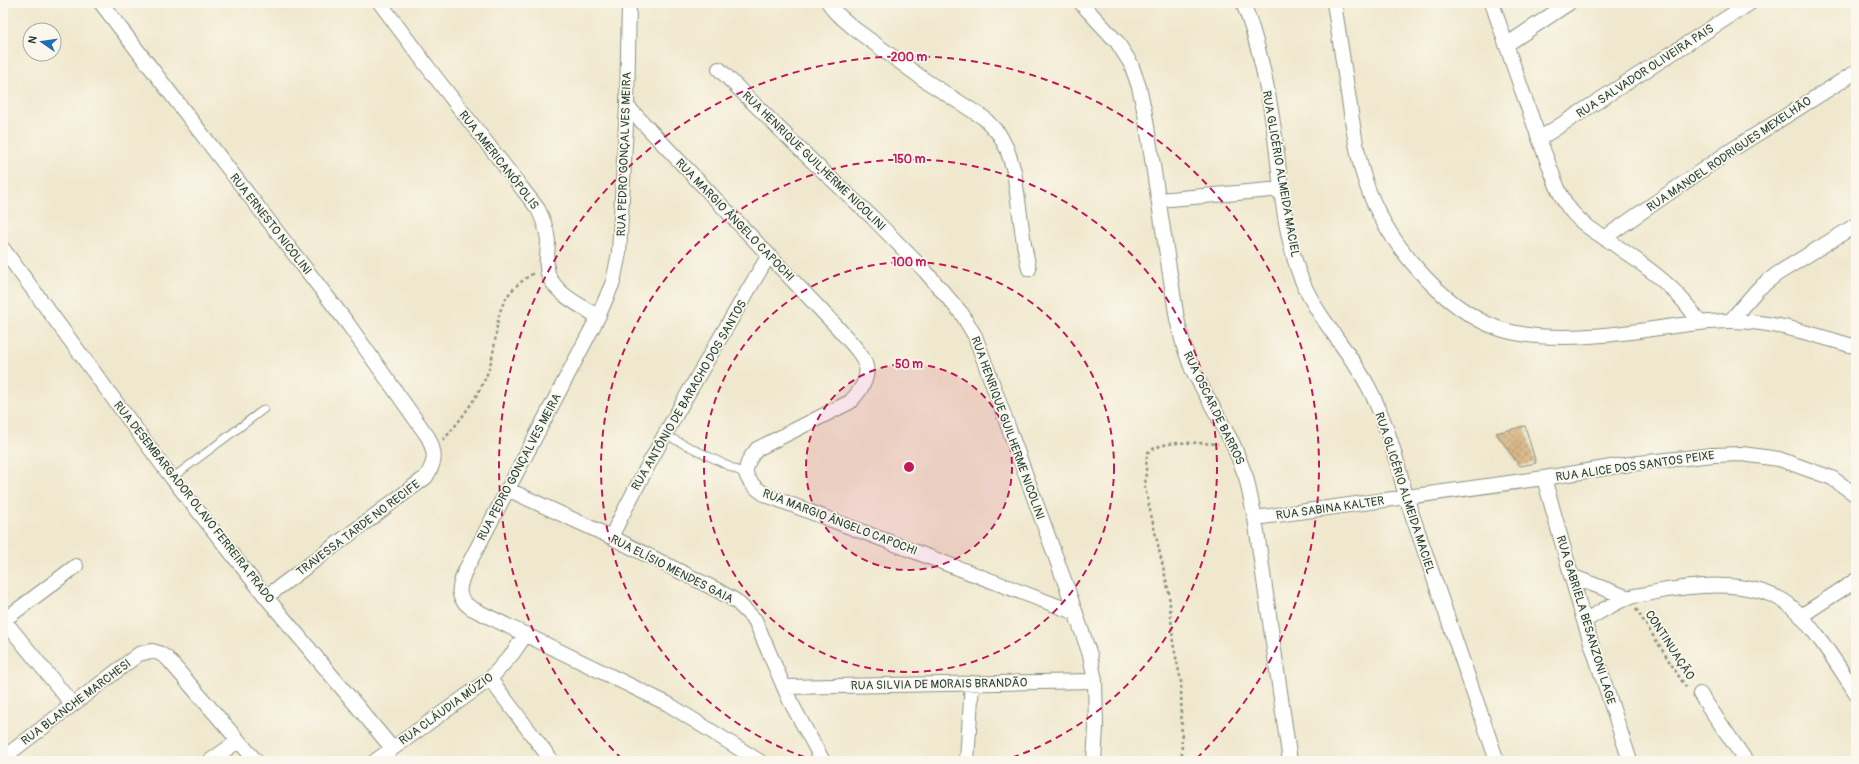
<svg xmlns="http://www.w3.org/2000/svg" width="1859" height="764" font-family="Pangolin,sans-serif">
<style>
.building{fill:url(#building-cross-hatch)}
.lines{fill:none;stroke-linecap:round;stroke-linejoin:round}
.service-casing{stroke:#889281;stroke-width:9}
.minor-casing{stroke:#889281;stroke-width:16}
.path{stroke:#889281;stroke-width:2.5;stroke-dasharray:3 3;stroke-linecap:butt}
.service{stroke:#fff;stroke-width:7}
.minor{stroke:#fff;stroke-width:14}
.ring{fill:none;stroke:#c2185b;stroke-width:2;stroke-dasharray:7 5}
.labels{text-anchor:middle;stroke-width:3.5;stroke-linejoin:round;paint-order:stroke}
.street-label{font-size:12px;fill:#1f3d34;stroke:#fbf7ec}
.centre{fill:#c2185b;stroke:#fbf7ec;stroke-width:2}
.ring-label{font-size:12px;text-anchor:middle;font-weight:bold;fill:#c2185b;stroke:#fbf7ec;stroke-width:3.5;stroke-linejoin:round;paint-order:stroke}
</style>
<defs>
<pattern id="building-cross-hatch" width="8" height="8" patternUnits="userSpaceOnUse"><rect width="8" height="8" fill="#dbb887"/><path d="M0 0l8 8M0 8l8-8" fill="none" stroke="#b1976f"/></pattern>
</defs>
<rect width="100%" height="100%" fill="#fbf7ec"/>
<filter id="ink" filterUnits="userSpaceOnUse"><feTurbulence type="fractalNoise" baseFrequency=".025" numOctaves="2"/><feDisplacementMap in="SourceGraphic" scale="8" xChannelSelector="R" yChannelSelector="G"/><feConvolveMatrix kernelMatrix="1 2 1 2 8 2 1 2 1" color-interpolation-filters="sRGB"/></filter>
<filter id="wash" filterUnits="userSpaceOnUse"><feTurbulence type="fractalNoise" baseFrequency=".012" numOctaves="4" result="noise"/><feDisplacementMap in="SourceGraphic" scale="16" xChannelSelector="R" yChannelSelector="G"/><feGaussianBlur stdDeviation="0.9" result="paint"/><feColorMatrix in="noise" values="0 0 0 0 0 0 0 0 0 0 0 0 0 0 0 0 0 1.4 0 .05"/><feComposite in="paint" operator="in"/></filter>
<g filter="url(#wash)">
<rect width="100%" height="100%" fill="#f0e8ce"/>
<g id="blocks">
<path class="building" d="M1525 426 1536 463 1520 466 1496 433Z"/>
</g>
</g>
<g filter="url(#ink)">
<use href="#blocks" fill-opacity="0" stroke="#889281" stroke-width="1"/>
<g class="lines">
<g class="service-casing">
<path id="service" d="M665 435 745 474
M172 478 264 409"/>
</g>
<g class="minor-casing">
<path id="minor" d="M101 3 348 324 428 437C436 454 436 461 426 477L266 597
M380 3 433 74 538 209C543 219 547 229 548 241 548 255 543 271 553 283 563 298 584 307 598 317
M629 3 627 106 619 253 613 282 598 317 464 573C458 590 456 597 471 608L668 704 759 761
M829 3 835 12 856 30 926 81 984 118 999 134 1007 149 1014 171 1024 244 1029 269
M1081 3 1117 42 1131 64 1139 87 1145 114 1177 319 1184 347 1192 369 1233 444 1246 477 1255 518 1290 761
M1243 3C1262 50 1271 103 1277 153 1281 191 1285 230 1297 267 1311 312 1346 345 1368 386 1386 420 1397 460 1406 497L1497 761
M1334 3C1339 35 1344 67 1349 100 1353 125 1356 152 1364 177 1382 237 1440 308 1500 329 1529 338 1560 338 1590 336 1636 334 1681 322 1728 321 1771 320 1815 335 1856 347
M1492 3C1509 53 1526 103 1544 152 1552 171 1558 196 1572 212 1582 224 1595 232 1608 240 1642 264 1677 286 1699 322
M1506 45 1569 3
M719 69 811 160 873 218 925 271 962 314 975 336 1067 588 1090 655 1095 681 1096 728 1094 761
M627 106 838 328C862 356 882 369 850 402L757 449C739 470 744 481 766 495L1076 613
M1539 139 1750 3
M1159 200 1281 189
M1604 238 1730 151 1856 72
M3 249 172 478 266 597 392 748
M1730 321 1758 289 1777 274 1856 225
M1544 478 1584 621 1630 761
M507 489 611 537 717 590 736 601 755 620 790 701 823 761
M1255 518 1544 478 1630 464 1713 455 1742 454 1779 459 1832 478 1856 495
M611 537C659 440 714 348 769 255
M1571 576 1629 598
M1801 616 1856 580
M3 619 72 704
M4 620 76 566
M1584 621C1598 613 1612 604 1627 598 1635 595 1644 595 1651 593 1693 585 1744 579 1782 600 1806 613 1840 669 1856 693
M490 679 552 761
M784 687 1095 681
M1700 694 1746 761
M3 758 139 654 152 651 159 653 167 658 256 761
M210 761 238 741
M375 761 490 679 513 653 526 634
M967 761 972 683"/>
</g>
<path class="path" d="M443 440C459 423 479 395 487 374 504 330 485 302 534 273
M1636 609 1687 689
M1182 761 1181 681 1173 643 1169 593 1145 488 1147 453C1163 439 1198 443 1218 444"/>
<use href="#service" class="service"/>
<use href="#minor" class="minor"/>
</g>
</g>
<circle cx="909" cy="467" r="103" fill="#c2185b" fill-opacity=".12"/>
<g class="ring">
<circle cx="909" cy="467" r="103"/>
<circle cx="909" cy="467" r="205"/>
<path d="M816 761A308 308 0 1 1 1002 761"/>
<path d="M622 759A410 410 0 1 1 1196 759"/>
</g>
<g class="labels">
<g class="street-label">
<text transform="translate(1645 71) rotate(-33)" y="4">RUA SALVADOR OLIVEIRA PAIS</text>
<text transform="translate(624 154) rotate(-88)" y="4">RUA PEDRO GONÇALVES MEIRA</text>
<text transform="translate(1729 154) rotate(-34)" y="4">RUA MANOEL RODRIGUES MEXELHÃO</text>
<text transform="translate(499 160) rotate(52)" y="4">RUA AMERICANÓPOLIS</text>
<text transform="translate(814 161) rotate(44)" y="4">RUA HENRIQUE GUILHERME NICOLINI</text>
<text transform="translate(1281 174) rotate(80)" y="4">RUA GLICÉRIO ALMEIDA MACIEL</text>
<text transform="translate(735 220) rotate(46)" y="4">RUA MARGIO ÂNGELO CAPOCHI</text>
<text transform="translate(271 224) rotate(52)" y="4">RUA ERNESTO NICOLINI</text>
<text transform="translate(689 395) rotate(-60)" y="4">RUA ANTÔNIO DE BARACHO DOS SANTOS</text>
<text transform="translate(1214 408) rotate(64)" y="4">RUA OSCAR DE BARROS</text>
<text transform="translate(1008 428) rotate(70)" y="4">RUA HENRIQUE GUILHERME NICOLINI</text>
<text transform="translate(1635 466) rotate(-8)" y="4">RUA ALICE DOS SANTOS PEIXE</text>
<text transform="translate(519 467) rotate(-62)" y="4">RUA PEDRO GONÇALVES MEIRA</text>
<text transform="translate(1405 493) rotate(72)" y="4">RUA GLICÉRIO ALMEIDA MACIEL</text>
<text transform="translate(194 502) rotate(52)" y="4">RUA DESEMBARGADOR OLAVO FERREIRA PRADO</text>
<text transform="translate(1330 508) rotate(-8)" y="4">RUA SABINA KALTER</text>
<text transform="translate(840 522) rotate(21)" y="4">RUA MARGIO ÂNGELO CAPOCHI</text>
<text transform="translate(358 528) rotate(-37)" y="4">TRAVESSA TARDE NO RECIFE</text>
<text transform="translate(672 569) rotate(27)" y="4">RUA ELÍSIO MENDES GAIA</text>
<text transform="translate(1586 620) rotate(73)" y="4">RUA GABRIELA BESANZONI LAGE</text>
<text transform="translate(1670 645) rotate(57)" y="4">CONTINUAÇÃO</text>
<text transform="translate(939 684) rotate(-1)" y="4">RUA SILVIA DE MORAIS BRANDÃO</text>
<text transform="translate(76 702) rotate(-37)" y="4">RUA BLANCHE MARCHESI</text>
<text transform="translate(446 709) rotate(-36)" y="4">RUA CLÁUDIA MÚZIO</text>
</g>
</g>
<circle cx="909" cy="467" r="6" class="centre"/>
<g class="ring-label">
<text x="909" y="61">200 m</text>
<text x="909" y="163">150 m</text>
<text x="909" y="266">100 m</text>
<text x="909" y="368">50 m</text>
</g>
<rect width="1859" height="764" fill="none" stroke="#fbf7ec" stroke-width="16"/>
<g transform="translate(42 42) rotate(283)"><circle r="19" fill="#fbf7ec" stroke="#a3ada2"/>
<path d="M0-3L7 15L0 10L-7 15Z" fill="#1f6fb2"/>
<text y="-6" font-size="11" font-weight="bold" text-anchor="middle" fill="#1f3d34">N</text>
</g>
</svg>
